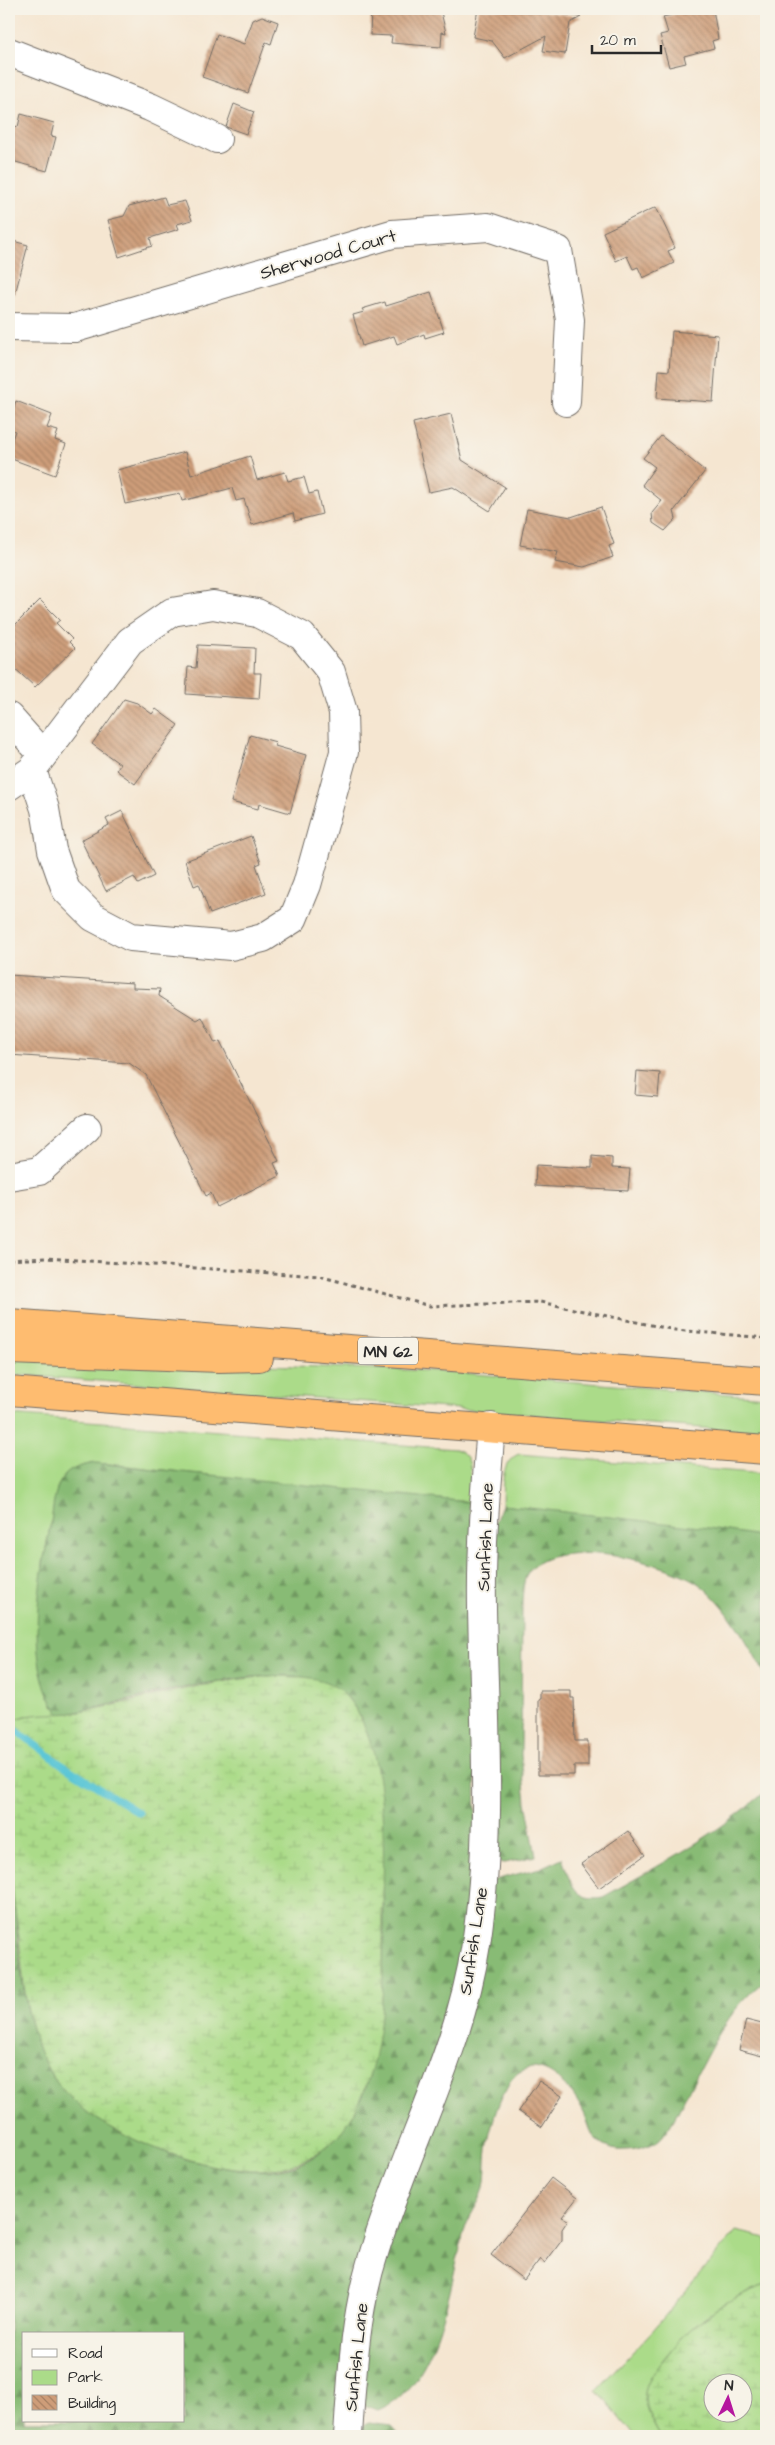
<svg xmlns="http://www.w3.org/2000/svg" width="775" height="2445" font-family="'Architects Daughter',sans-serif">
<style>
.green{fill:#abdb89;stroke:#6b835a}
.forest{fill:url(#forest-firs);stroke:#5a7350;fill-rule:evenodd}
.wetland{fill:url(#wetland-marsh);stroke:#6b835a;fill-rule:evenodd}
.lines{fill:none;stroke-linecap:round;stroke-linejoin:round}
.stream{stroke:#5cc6d6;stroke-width:7}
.building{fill:url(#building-back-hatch)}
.minor-casing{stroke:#726c65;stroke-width:30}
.highway-casing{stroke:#726c65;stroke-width:30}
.path{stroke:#726c65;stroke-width:3;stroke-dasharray:4 4;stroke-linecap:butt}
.minor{stroke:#fff;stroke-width:28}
.highway{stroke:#febc70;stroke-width:28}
.labels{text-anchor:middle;stroke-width:4;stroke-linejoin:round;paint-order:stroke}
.shield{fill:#f7f3e8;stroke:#686764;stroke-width:1}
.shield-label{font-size:16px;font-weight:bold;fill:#2b2b2b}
.street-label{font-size:18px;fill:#2b2b2b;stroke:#f7f3e8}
</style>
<defs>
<pattern id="forest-firs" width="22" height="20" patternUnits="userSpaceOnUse" patternTransform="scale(1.25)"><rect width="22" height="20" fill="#88bb75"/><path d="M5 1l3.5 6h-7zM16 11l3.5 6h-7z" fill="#6f9860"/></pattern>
<pattern id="wetland-marsh" width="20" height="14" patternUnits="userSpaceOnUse" patternTransform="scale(1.25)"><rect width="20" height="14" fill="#abdb89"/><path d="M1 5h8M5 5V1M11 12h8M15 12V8" fill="none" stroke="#93bc76"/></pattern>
<pattern id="building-back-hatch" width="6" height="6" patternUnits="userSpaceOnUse" patternTransform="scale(1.25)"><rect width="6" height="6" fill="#ce9d79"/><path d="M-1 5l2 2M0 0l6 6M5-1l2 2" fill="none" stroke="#a78063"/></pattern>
</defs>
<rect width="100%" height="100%" fill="#f7f3e8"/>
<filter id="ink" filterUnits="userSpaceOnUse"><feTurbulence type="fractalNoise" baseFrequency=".02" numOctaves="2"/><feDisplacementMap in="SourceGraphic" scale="10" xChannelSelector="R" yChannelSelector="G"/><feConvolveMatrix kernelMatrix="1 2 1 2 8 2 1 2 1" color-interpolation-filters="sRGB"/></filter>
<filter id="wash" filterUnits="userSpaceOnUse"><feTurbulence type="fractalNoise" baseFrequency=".0096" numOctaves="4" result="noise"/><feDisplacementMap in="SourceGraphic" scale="20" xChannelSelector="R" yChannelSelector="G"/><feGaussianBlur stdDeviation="1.12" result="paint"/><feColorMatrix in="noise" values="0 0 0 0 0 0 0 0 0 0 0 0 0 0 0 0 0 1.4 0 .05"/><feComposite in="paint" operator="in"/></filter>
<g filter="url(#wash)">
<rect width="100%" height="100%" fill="#f5e6d1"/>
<path class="green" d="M9 1356 436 1371 766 1397V1433L9 1374Z
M9 1415 455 1449C478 1456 469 1482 468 1502L322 1488 110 1464H89L54 1506 43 1563 39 1616 53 1705 61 1715 25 1716 9 1723Z
M519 1454 766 1474V1537L502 1505C503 1487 500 1461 519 1454Z
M736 2231 766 2238V2285C725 2298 692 2323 665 2357 656 2369 645 2381 645 2397 645 2411 654 2425 660 2436H635L597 2390 654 2329Z"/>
<path class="forest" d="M96 1463 468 1502 474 1534 476 1861 462 1969 415 2117 340 2436H9V1877H12C19 1939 19 2020 51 2074 87 2134 226 2187 293 2166 326 2156 349 2126 363 2095 370 2078 373 2060 376 2041 388 1968 383 1892 382 1818 381 1782 371 1719 343 1693 294 1647 123 1706 61 1715 22 1670 40 1576 51 1523 53 1509 54 1490 62 1479 69 1468 83 1465 96 1463ZM24 2334H184V2421H24Z
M502 1505 709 1528 766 1537V1676C749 1645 731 1611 703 1587 674 1562 554 1534 528 1572 523 1580 523 1591 522 1601L521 1755 526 1802 536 1856 505 1863 493 1861 492 1530Z
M766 1791V1980C726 2009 708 2055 685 2097 679 2110 672 2125 662 2137 654 2146 636 2150 624 2150 615 2151 602 2147 596 2140 590 2133 588 2121 584 2113 574 2093 555 2068 532 2068 521 2069 513 2075 508 2085 497 2104 490 2128 487 2149 485 2163 487 2178 483 2191 479 2204 469 2215 465 2229 449 2285 440 2385 378 2410L364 2405 360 2398 363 2336 491 1881 540 1868 562 1858C570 1881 574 1903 603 1897 660 1865 717 1835 766 1791Z
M369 2423 391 2426 400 2436H356L362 2426Z"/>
<path class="wetland" d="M261 1677C286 1676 324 1673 343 1693 391 1743 383 1850 383 1914 383 1959 385 2005 376 2049 370 2079 360 2109 340 2133 306 2173 257 2175 210 2165 159 2153 92 2127 59 2085 27 2046 24 1986 19 1938 15 1908 10 1877 9 1846 7 1805 9 1764 9 1723 29 1710 58 1716 80 1712 141 1701 199 1682 261 1677Z
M766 2285V2436H660C653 2423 644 2409 645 2393 646 2381 655 2370 663 2360 690 2325 723 2299 766 2285ZM712 2382H742V2412H712Z"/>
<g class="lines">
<path class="stream" d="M9 1725 61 1764 139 1813"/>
</g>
<g id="blocks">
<path class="building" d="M371 9H421L441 12 446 33 442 32 441 47 391 43 392 36 370 35Z
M478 9H531L581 17 570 23 565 54 543 51 546 36 505 58 492 41 473 37Z
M678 9H713L718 39 712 41 714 48 684 56 686 63 669 67 660 35 668 33 663 17 679 13Z
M262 16 278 22 271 44 266 42 248 93 202 77 217 34 244 44 253 20Z
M234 104 254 112 246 134 226 127Z
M21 114 54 123 51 136 56 137 47 171 9 160V124L18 127Z
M164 197 167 205 185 201 192 220 177 224 179 229 150 238 152 246 119 257 108 220 124 216 129 206Z
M656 207 675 248 668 251 674 263 643 278 638 267 633 269 627 256 616 261 603 232Z
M9 240 28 245 15 294 9 293Z
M431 292 444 332 425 338 424 334 397 344 394 336 362 346 353 315 364 312 362 309 385 302 386 306Z
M672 331 718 335 713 402 657 398 659 370 669 371Z
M16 401 52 415 47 428 58 431 55 440 66 444 55 475 9 458V448L15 431 9 428V421Z
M451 414 462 460 505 487 490 511 453 487 429 492 413 423Z
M661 436 705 471 674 511 676 519 665 531 653 523 652 513 662 501 642 485 655 467 643 458Z
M185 452 191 475 250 456 257 480 285 472 288 481 304 477 309 494 317 492 322 514 295 521 293 513 252 525 244 499 236 501 232 488 182 501 180 493 125 504 117 470Z
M601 507 614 544 609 546 613 557 584 567 555 562 558 552 520 545 527 509 571 517Z
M40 600 60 620 56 623 72 639 69 642 75 648 35 687 9 663V631Z
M198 645 255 648 254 673H261L259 699 186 694 188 667 196 668Z
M124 699 137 703 152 714 156 709 178 725 135 784 116 770 120 764 92 744Z
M250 735 276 742 275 746 306 755 290 813 259 804 258 809 231 802Z
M122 811 154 876 138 884 134 877 106 891 81 840 109 825 106 819Z
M251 836 261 863 256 865 266 893 210 914 199 884 194 886 185 861Z
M9 975 133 983V988L160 989 159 996 197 1020 202 1017 215 1043 220 1041 279 1161 274 1163 280 1176 217 1207 211 1193 206 1196 146 1075 129 1063 9 1055Z
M637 1071 660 1073 658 1097 635 1095Z
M592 1156 612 1158V1168L630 1169 628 1191 535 1186 536 1165 592 1168Z
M540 1691H571V1698H574L575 1741H588V1766H574V1775H538V1699H540Z
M628 1831 645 1855 599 1888 581 1864Z
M746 2020 766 2025V2057L739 2050Z
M539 2081 562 2096 542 2127 518 2111Z
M551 2178 577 2198 562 2217 568 2220 562 2229V2240L545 2263 540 2259 524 2280 491 2255Z"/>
</g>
</g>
<g filter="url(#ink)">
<use href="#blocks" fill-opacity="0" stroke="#726c65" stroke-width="1"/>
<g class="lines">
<g class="minor-casing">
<path id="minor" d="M9 52 150 107 217 139
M9 327 75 328 392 234 488 227 558 250 570 320 566 402
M213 605 257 613 302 636 331 672 343 712 344 752 307 885 293 919 263 938 231 946 131 937 93 917 66 890 52 850 45 809 32 770 130 641 172 612Z
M9 717 43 755
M9 786 32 770
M9 1176 39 1171 87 1128
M348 2436C352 2373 355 2313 374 2253 405 2149 460 2052 476 1944 493 1833 484 1720 482 1608 481 1547 486 1488 491 1427"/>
</g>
<g class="highway-casing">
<path id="highway" d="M9 1323 766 1381
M9 1350 219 1358 259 1357
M9 1391 766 1450"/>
</g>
<path class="path" d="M9 1260 45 1258 319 1276 430 1306 540 1302 675 1330 766 1338"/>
<use href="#minor" class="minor"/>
<use href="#highway" class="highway"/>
</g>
</g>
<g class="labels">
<rect class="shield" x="358" y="1337.5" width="60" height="27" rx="4"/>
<g class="shield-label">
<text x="388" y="1357">MN 62</text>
</g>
<g class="street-label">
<text transform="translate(328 254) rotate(-16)" y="6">Sherwood Court</text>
<text transform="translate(485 1537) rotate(-88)" y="6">Sunfish Lane</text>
<text transform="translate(473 1941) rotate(-81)" y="6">Sunfish Lane</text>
<text transform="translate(356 2357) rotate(-84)" y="6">Sunfish Lane</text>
</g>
</g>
<rect width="775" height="2445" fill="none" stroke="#f7f3e8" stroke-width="30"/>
<rect x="22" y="2332" width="162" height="90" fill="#f7f3e8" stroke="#a5a39c"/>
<rect x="32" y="2349" width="25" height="8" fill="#ffffff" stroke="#a5a39c"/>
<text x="68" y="2358" font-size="15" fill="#2b2b2b">Road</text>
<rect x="32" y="2370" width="25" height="15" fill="#abdb89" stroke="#a5a39c"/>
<text x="68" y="2382" font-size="15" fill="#2b2b2b">Park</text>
<rect x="32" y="2395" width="25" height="15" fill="url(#building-back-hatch)" stroke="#a5a39c"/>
<text x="68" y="2408" font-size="15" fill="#2b2b2b">Building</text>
<g transform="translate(728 2398) rotate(4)"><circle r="24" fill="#f7f3e8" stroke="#a5a39c"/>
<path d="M0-4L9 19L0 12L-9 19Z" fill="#b5179e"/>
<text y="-8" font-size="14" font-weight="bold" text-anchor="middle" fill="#2b2b2b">N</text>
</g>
<path d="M592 45v8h69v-8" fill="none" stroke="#2b2b2b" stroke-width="2.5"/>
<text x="600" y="45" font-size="15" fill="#2b2b2b" stroke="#f7f3e8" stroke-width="4" paint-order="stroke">20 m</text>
</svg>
